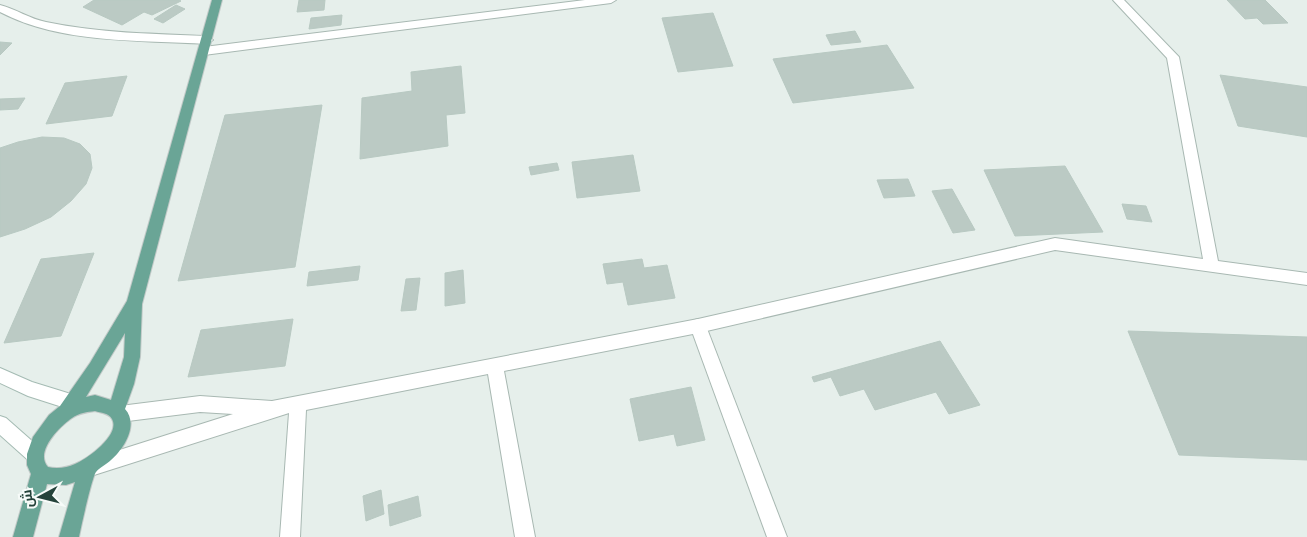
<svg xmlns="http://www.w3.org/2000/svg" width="1307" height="537" font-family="Roboto,Cairo,sans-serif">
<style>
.building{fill:#bbcac4;stroke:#b8c9c2}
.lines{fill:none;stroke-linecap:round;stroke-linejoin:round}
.service-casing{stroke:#a8b8b2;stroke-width:2}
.minor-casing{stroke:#a8b8b2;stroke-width:2}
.secondary-casing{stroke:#a4bbb3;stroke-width:2}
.primary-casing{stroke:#c2cac8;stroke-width:2}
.service{fill:#fff;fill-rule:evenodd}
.minor{fill:#fff;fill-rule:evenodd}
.secondary{fill:#fff;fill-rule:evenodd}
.primary{fill:#6aa596;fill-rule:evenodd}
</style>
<rect width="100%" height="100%" fill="#e6efeb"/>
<path class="building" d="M94 0H179L181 1 152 15 144 12 122 25 83 7Z
M299 0H325L324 10 297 12Z
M1227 0H1265L1288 23 1263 24 1257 18 1245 19Z
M176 5 185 9 163 23 154 19Z
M713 13 733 66 678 72 662 18Z
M342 15 341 25 309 29 311 18Z
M855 31 861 42 831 45 826 35Z
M0 42 12 43 0 55Z
M887 45 914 88 793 103 773 59Z
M461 66 465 113 446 115 448 146 360 159 362 98 412 91 411 72Z
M1220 75 1307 87V137L1238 126Z
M127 76 112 116 46 124 65 83Z
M25 98 18 109 0 110V99Z
M322 105 295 267 178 281 225 115Z
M42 137 64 138 80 144 90 154 92 168 86 184 71 201 51 217 25 229 0 237V148L18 142Z
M633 155 640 191 577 198 572 162Z
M557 163 559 170 531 175 529 167Z
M1065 166 1103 232 1015 236 984 170Z
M908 179 915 196 884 198 877 180Z
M952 189 975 230 953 233 932 191Z
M1122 204 1146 206 1152 222 1127 219Z
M94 253 61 336 4 343 41 259Z
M642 259 644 268 667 265 675 298 628 305 623 282 607 284 603 264Z
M360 266 358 280 307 286 309 272Z
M463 270 465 303 445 306V273Z
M420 278 416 310 401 311 406 279Z
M293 319 285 366 188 377 201 330Z
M1128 331 1307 337V460L1179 455Z
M940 341 980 405 949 414 936 392 875 410 864 389 840 396 831 377 814 382 812 377Z
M691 387 705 440 677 446 674 434 639 441 630 399Z
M381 490 384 514 366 521 363 496Z
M418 496 421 516 390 526 388 505Z"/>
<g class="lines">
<g class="service-casing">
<path id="service" d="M698 319 704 321 706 326 787 537H767L690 326 692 321Z"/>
</g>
<g class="minor-casing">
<path id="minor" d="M585 0H616L611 3 204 55 198 51 204 47Z
M1113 0H1124L1179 57 1218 261 1307 273V285L1055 250 698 333 504 371 535 537H515L488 374 306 410 300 537H280L289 413 94 475 88 472 85 466 88 460 233 414 200 412 120 422 114 420 111 414 114 408 120 406 200 396 272 401 698 319 1055 238 1203 259 1167 58Z
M0 5C16 9 30 19 46 22 99 33 153 34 207 36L213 40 207 44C140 40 61 44 0 12Z"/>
</g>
<g class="secondary-casing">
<path id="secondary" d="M0 368 32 382 87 399 90 405 87 411 81 413 28 396 0 383Z
M0 416 6 418 40 448 43 454 40 460 34 462 28 460 0 435Z"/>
</g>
<g class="primary-casing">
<path id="primary" d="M212 0H222L142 304 140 357 134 384 125 409C139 424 124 449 111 460 107 464 99 468 96 472 92 477 81 527 79 537H59L75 482 66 485 47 484 33 537H13L31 474 27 465V454L33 437 49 415 60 406 90 363 127 301ZM125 333 124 357 111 400 95 395 86 397ZM95 411C101 413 109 413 112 419 121 435 87 459 75 464 67 468 56 469 48 467 34 452 60 426 72 418 79 413 87 412 95 411Z"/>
</g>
<use href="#service" class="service"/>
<use href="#minor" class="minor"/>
<use href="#secondary" class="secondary"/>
<use href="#primary" class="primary"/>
</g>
<g transform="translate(40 497) rotate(263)" stroke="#f7fbf9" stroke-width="4" paint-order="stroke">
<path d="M0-4L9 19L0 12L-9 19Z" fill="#24423a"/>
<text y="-8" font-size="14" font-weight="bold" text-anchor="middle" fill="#24423a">ش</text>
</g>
</svg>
